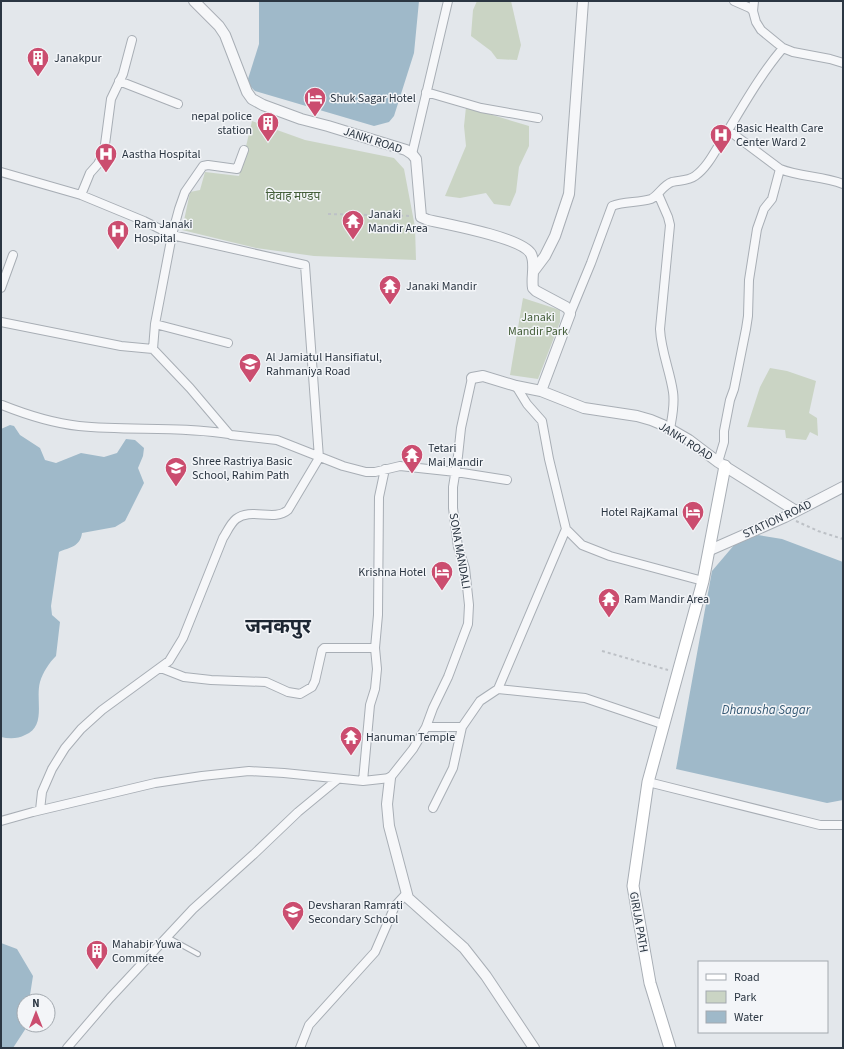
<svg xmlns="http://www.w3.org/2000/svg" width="844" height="1049" font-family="'Source Sans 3','Noto Sans Devanagari',sans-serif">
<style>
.green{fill:#cad4c4}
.water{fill:#9fb9c9}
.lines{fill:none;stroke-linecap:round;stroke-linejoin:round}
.service-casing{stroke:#a8aeb5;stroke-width:6}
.minor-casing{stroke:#a8aeb5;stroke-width:10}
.tertiary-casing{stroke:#a8aeb5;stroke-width:12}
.secondary-casing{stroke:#a8aeb5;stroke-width:13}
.path{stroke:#bdc1c6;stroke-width:2;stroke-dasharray:3 3;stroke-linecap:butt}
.service{stroke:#f6f7f9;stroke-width:4}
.minor{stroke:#f6f7f9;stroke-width:8}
.tertiary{stroke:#f6f7f9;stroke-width:10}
.secondary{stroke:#fff;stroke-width:11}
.labels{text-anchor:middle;stroke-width:3;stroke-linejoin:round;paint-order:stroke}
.poi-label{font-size:12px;fill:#2b3642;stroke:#f3f5f8;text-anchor:start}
.street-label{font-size:12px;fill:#2b3642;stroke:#f3f5f8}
.park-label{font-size:12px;fill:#445e39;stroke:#f3f5f8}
.water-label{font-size:13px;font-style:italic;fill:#365a75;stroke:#f3f5f8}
.town-label{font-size:20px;font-weight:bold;fill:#1d2733;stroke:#f3f5f8}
</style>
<rect width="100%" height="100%" fill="#e3e7eb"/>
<path class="green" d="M477 1H511L521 45 517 60 497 59 491 51 471 36 473 10Z
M466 107 529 126V146L519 167 516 192 510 206 494 204 486 193 460 198 445 196 466 146 464 126Z
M252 121 305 140 394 158 404 169 415 227 416 260 314 256 256 248 182 230 190 192 200 190 205 172 239 176Z
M523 298 560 310V322L538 379 510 375Z
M770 368 787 371 816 381 809 413 817 418 818 436 810 432 806 440 786 438 785 430 747 427 760 387Z"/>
<path class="water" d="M259 1H419L414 53 394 116 389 122 374 126 255 91 250 86 248 79 259 44Z
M10 425 14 426 20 435 40 448 45 460 56 463 81 453 104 457 117 453 126 439 135 440 144 448 143 456 138 468 144 483 125 521 115 527 82 533C80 547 70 547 59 552L51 606 52 615 60 622 56 656C49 663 43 672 40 682 35 700 47 726 25 735 18 739 9 739 1 737V429Z
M758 535 782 539 843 562V800L827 803 676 769 712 571 735 544Z
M1 943 17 949 33 976 30 995 32 1001H24V1025H28L13 1048H1Z"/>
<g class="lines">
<g class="service-casing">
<path id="service" d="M167 937 198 954"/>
</g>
<g class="minor-casing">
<path id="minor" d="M734 1 750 8 753 11
M754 1 753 11 756 22 761 30 783 48 793 52 830 59 843 63
M119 81 178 104
M426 92 481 108 538 118
M728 130 780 169C800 177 823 176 843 184
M412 154 448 1
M1 172 81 195 144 221 172 235 305 265 319 458 288 510C274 522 251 507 236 519 230 524 227 532 223 538L183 638 169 661 102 710 81 729 65 748 52 769 42 792 40 810
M658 194 668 217 670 225 660 329C661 351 670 371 673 392 675 405 672 417 670 429
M81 195 90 173 98 164 104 152 111 99 123 74 132 40
M1 288 13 255
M570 314 591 263 612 206C624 201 638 203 651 199 659 195 663 185 672 182 680 180 688 181 695 176 708 167 716 149 724 137 743 106 760 75 783 48
M1 322 121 346 153 349 190 388 229 434 231 435 277 440 343 466 366 472H375L400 466 456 472 507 480
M155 324 228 343
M153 349 155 324 172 235 179 209 185 192 203 166 208 165 237 169 244 150
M516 386 527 404 542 421 549 459 566 529 582 545 610 556 703 581
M2 405C27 415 52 423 79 426 129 431 179 426 229 434
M718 462 724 442V431L730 400 734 389 746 329 748 316 749 280 757 229 764 209 772 199 780 169
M161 668 184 677 211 680 266 682 288 692 300 694 312 687 315 681 322 650 324 648H375
M498 689 585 698 662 724
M426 727H462
M363 781 370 705 375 689 377 669 375 648 378 615 379 497 385 469
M648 782 820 825H843
M433 808 453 768 462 727 480 701 498 689 566 529
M1 821 33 812 155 783 202 776 249 771 284 773 363 781 390 778 413 749 426 727 433 708 448 677 468 624 469 605 465 568 458 547 453 508V487L458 456 461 428 472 378
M67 1048 110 998 193 909 254 854 298 812 338 779
M300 1048 309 1025 375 952 395 906 406 894"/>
</g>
<g class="tertiary-casing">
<path id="tertiary" d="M194 1 219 26 225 35 247 92 252 99 263 105 301 119 328 126 406 150 412 154 416 159 421 217 428 220C447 224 523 238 531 254 536 264 531 277 533 288L536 291 566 307 569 310 570 314 541 391
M533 272 545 256 555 236 569 194 583 1
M472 378 483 376 516 386 541 391 584 408 637 416 651 420 663 425 689 440 718 462 796 511
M710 550 785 517 843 487
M390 778 387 804 389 826 408 898 464 948 486 976 534 1048"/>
</g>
<g class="secondary-casing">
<path id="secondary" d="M670 1048 650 983 633 886 648 782 703 581 725 466"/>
</g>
<path class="path" d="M328 214 412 216
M796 521 818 531 843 539
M602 651 668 670"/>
<use href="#service" class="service"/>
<use href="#minor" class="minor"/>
<use href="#tertiary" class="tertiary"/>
<use href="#secondary" class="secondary"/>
</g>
<defs>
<g id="building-pin" transform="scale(1.15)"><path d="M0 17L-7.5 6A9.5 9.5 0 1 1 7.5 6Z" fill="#cb4d6f" stroke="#f3f5f8"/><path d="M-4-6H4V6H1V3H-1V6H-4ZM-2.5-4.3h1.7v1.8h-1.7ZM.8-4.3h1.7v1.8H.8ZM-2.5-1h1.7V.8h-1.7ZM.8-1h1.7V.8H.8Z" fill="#fff"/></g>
<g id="hotel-pin" transform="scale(1.15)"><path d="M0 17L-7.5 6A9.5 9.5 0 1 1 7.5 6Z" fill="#cb4d6f" stroke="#f3f5f8"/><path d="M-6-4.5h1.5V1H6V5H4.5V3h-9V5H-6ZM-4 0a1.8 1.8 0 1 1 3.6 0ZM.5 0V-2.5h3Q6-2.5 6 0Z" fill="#fff"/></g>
<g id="hospital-pin" transform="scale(1.15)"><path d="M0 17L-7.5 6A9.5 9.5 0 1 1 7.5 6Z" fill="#cb4d6f" stroke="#f3f5f8"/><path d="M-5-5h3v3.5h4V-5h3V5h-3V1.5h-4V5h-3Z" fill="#fff"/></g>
<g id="temple-pin" transform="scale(1.15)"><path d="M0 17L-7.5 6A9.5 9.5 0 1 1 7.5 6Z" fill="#cb4d6f" stroke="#f3f5f8"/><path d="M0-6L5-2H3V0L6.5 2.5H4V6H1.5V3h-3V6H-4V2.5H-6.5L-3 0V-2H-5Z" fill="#fff"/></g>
<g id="school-pin" transform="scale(1.15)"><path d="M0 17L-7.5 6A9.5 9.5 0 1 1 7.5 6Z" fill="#cb4d6f" stroke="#f3f5f8"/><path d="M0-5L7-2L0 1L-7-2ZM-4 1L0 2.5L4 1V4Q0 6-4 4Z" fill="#fff"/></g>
</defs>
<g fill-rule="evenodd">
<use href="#building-pin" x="38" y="58"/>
<use href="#hotel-pin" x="315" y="98"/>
<use href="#building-pin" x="268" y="123"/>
<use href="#hospital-pin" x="721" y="135"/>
<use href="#hospital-pin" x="106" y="154"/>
<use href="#temple-pin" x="353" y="221"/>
<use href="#hospital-pin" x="118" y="231"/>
<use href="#temple-pin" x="390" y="286"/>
<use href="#school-pin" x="250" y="364"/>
<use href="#temple-pin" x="412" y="455"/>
<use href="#school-pin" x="176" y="468"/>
<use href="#hotel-pin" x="693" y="512"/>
<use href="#hotel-pin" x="442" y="572"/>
<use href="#temple-pin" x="609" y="599"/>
<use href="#temple-pin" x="351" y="737"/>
<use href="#school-pin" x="293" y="912"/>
<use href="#building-pin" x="97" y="951"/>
</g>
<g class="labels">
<g class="poi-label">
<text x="54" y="62">Janakpur</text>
<text x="330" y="102">Shuk Sagar Hotel</text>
<text x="252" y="120" text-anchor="end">nepal police<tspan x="252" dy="14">station</tspan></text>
<text x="736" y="132">Basic Health Care<tspan x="736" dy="14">Center Ward 2</tspan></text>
<text x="122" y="158">Aastha Hospital</text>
<text x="368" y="218">Janaki<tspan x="368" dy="14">Mandir Area</tspan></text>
<text x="134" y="228">Ram Janaki<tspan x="134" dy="14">Hospital</tspan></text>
<text x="406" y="290">Janaki Mandir</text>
<text x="266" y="361">Al Jamiatul Hansifiatul,<tspan x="266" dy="14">Rahmaniya Road</tspan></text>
<text x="428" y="452">Tetari<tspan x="428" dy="14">Mai Mandir</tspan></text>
<text x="192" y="465">Shree Rastriya Basic<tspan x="192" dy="14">School, Rahim Path</tspan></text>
<text x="678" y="516" text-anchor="end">Hotel RajKamal</text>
<text x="426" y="576" text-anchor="end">Krishna Hotel</text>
<text x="624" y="603">Ram Mandir Area</text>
<text x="366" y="741">Hanuman Temple</text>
<text x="308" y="909">Devsharan Ramrati<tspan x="308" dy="14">Secondary School</tspan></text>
<text x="112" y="948">Mahabir Yuwa<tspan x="112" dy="14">Commitee</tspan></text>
</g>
<g class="street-label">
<text transform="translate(373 140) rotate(18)" y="4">JANKI ROAD</text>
<text transform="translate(686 441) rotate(32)" y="4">JANKI ROAD</text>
<text transform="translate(777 519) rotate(-25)" y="4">STATION ROAD</text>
<text transform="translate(460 551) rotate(80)" y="4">SONA MANDALI</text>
<text transform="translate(639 922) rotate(80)" y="4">GIRIJA PATH</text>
</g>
<g class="park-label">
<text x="293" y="200">विवाह मण्डप</text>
<text x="538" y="321">Janaki<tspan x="538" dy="14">Mandir Park</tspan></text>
</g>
<g class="water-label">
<text x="766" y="714">Dhanusha Sagar</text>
</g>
<g class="town-label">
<text x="278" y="633">जनकपुर</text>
</g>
</g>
<rect width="844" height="1049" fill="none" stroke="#2b3642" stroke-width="4"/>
<rect x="698" y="961" width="130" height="72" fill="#f3f5f8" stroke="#a3a9af"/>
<rect x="706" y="974" width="20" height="6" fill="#ffffff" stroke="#a3a9af"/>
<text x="734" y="981" font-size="12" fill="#2b3642">Road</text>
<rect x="706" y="991" width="20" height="12" fill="#cad4c4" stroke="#a3a9af"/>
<text x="734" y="1001" font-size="12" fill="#2b3642">Park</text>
<rect x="706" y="1011" width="20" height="12" fill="#9fb9c9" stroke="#a3a9af"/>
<text x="734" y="1021" font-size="12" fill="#2b3642">Water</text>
<g transform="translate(36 1013)"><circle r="19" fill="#f3f5f8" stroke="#a3a9af"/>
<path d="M0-3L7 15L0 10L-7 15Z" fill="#cb4d6f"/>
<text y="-6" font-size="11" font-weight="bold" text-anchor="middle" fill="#2b3642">N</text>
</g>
</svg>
